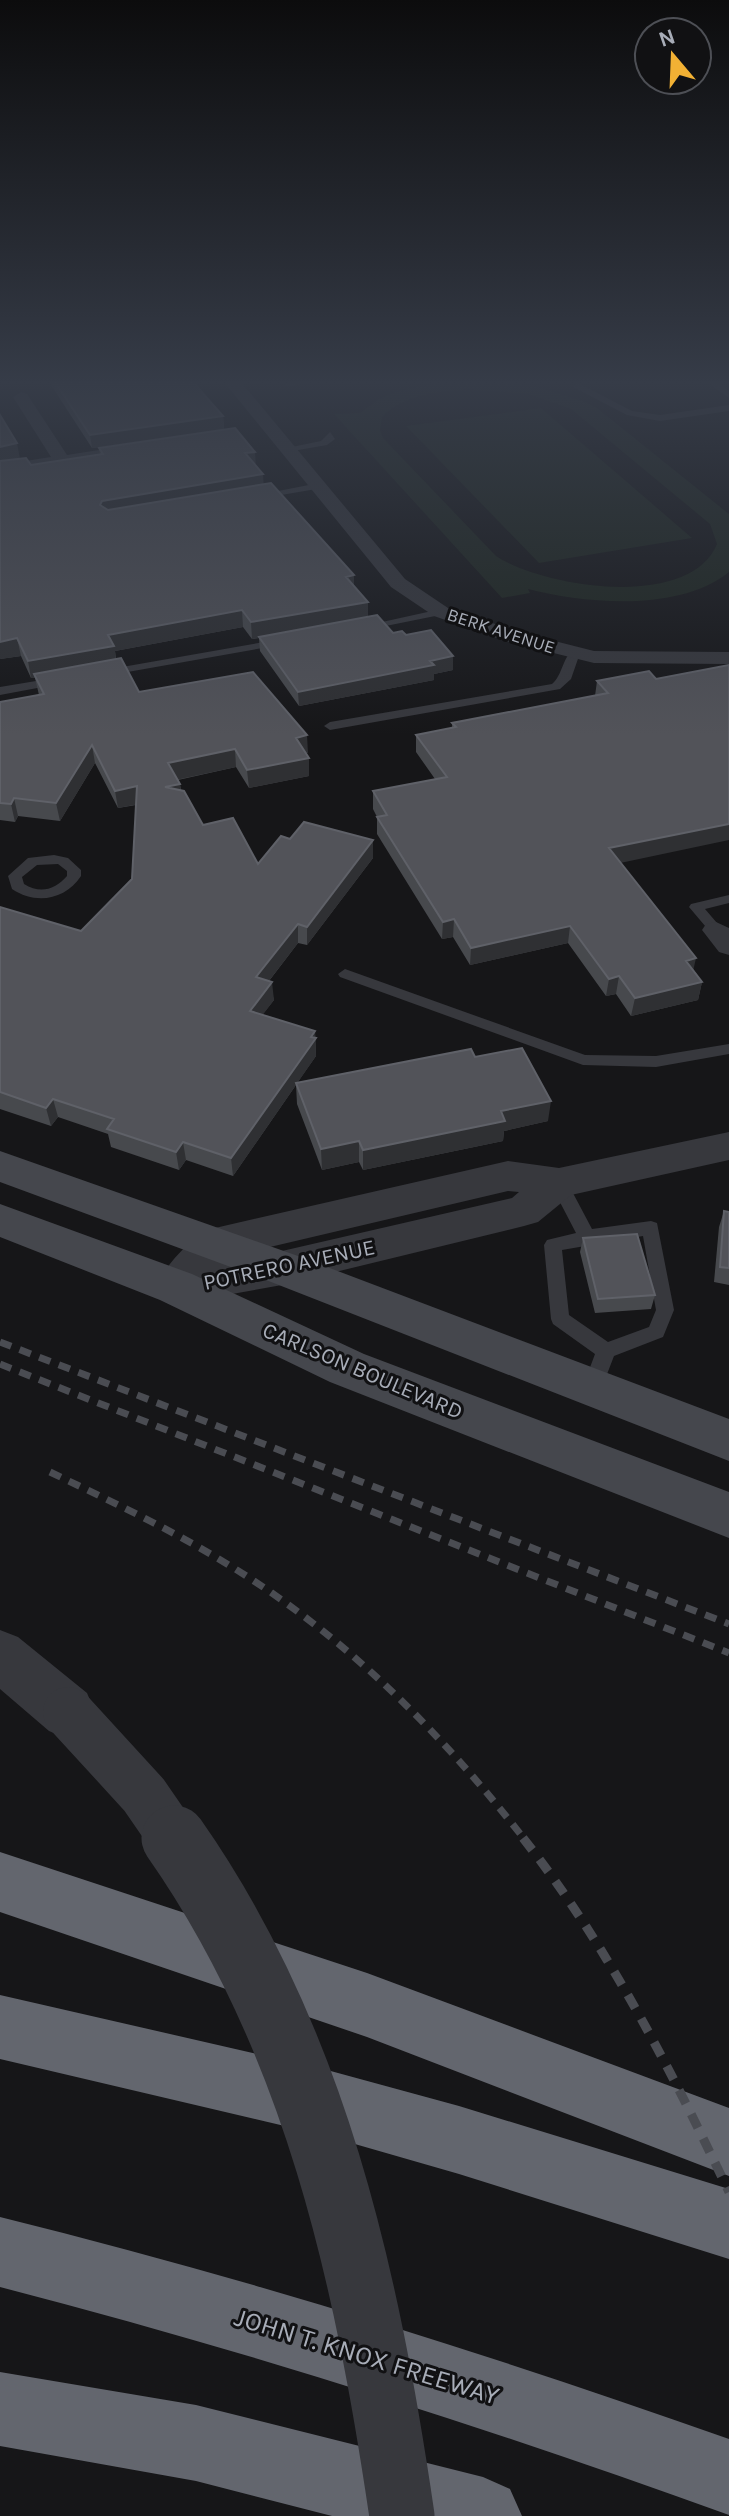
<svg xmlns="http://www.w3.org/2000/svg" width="729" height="2516" font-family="Karla,sans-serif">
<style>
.green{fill:#1e261f;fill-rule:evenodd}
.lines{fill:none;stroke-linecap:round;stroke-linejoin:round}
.service{fill:#37383d;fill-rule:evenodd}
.minor{fill:#37383d;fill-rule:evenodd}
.tertiary{fill:#37383d;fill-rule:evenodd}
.secondary{fill:#45474d;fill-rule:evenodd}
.motorway{fill:#63666e;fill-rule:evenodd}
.rail-far1{stroke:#4a4c52;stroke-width:7;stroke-dasharray:12 9;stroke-linecap:butt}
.rail{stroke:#4a4c52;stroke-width:9;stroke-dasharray:15 12;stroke-linecap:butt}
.tertiary-bridge-far1{stroke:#37383d;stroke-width:50}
.tertiary-bridge{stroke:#37383d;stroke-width:65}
.wall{fill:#47494d}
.shaded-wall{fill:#2f3033}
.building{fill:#525359;stroke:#5f6168;stroke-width:2}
.labels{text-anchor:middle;stroke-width:6;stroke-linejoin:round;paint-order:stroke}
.far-street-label{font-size:18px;fill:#a8adb8;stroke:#111113}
.street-label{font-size:22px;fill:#a8adb8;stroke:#111113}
.near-street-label{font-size:26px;fill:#a8adb8;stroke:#111113}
</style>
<rect width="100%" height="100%" fill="#161618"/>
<path class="green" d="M443 382 527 384 583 401 597 408 729 514V572C680 612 586 604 528 589L530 593 502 598 334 414 360 413 379 399 396 392ZM468 389 529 394 571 409 710 524 717 544C689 611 543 587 496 556L383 438 380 430 382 417C404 394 438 392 468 389Z
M541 408 692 538 539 563 406 426Z"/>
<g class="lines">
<path class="service" d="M287 382H312L284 387Z
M576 382 632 411 660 415 729 405V411L660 421 627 415 573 387Z
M707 382H717L729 391V398Z
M330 432 335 439 327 445 287 452 282 449 321 441Z
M319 483 324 486 322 488 258 499 253 496Z
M441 609 446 612 445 614 361 631 355 628Z
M281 639 287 642 285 644 105 676 99 673 105 670Z
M574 650 580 653 571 679 560 689 330 730 324 726 330 722 552 684C563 675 563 655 574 650Z
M60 677 66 681 64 683 0 695V687Z
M54 855 68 858 81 870V876C65 900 36 905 12 889L8 876 28 858ZM58 864 67 871V876C55 890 40 894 24 884L22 877 37 865Z
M729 895V903L705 909 723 930 721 933H711L689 907 691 904Z
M345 969 585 1055 656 1056 729 1044V1054L656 1067 583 1065 340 977 338 974Z
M559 1177 565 1178 592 1229 651 1221 657 1223 674 1310 663 1337 614 1356 599 1395 592 1397 585 1395 582 1389 595 1354 553 1324 551 1319 544 1245 547 1240 576 1233 550 1183ZM643 1236 656 1310 649 1327 608 1342 569 1315 562 1250Z"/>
<path class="minor" d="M224 382H241L405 579 448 608 519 632 594 651 729 652V664L594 663 505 641 434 616 391 587Z
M21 392 27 394 67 455 144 443 153 448 144 453 0 475V465L51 457 13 397Z
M716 922 729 928V955L719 952 702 930 706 924Z"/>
<path class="tertiary" d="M729 1132V1160L571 1195 538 1222 524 1226 282 1285 176 1304 161 1299 155 1287C167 1264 191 1236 215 1228L508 1161 559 1168ZM508 1191 519 1192 512 1198 282 1251 224 1262 228 1257Z
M0 1630 18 1637 87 1693 95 1712 87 1731 68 1739 49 1731 0 1689Z"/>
<path class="secondary" d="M0 1151 298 1256 729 1419V1461L266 1280 0 1182Z
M0 1204 192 1274 364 1354 729 1492V1538L330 1382 160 1300 0 1237Z"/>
<path class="motorway" d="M0 1852 367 1973 729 2108V2176L367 2037 0 1912Z
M0 1995 327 2070 459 2106 729 2189V2259L459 2174 327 2136 0 2059Z
M0 2217C247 2278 489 2354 729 2439V2515C489 2428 247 2351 0 2287Z
M0 2372 196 2405 483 2477 510 2489 522 2516H332L196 2481 0 2446Z"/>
<path class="rail-far1" d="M0 1342 729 1624
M0 1364 729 1653
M50 1472C119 1505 189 1538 254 1581 359 1650 447 1740 525 1840"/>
<path class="rail" d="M523 1838C608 1946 670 2068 729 2192"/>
<path class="tertiary-bridge-far1" d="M68 1712 144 1795 175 1840"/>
<path class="tertiary-bridge" d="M174 1838C315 2039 367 2277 402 2516"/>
</g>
<path class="wall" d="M49 382H193L223 416 224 429 92 448Z
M99 448 256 465 263 474V485L354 586 368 617 393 633 406 635 453 656V670L434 674V680L299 706 260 651 259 638 252 639 243 627 115 651 116 659 139 692 308 753H306L309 776 249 788 236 767 178 780 180 784 181 790 203 825 258 864 290 839 373 840V858L307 945 298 943 269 981 274 1000 262 1015 315 1031 316 1056 297 1083 475 1057 548 1121 504 1131 503 1141 363 1170 359 1162 322 1170 297 1104 296 1085 233 1176 186 1160 179 1170 111 1147 108 1134 58 1117 51 1126 0 1109V907L81 931 132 879 136 805 118 808 95 763 60 821 18 816 15 822 0 820V702L39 695 35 678H31L21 656 0 659 20 459 31 465 100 455Z
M649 671 620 863 702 982 698 1000 631 1016 616 994 606 996 568 943 470 965 453 937 442 939 377 834V817L373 809V791L435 779 416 752V735L452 728V723L595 696 597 681Z
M724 1211 729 1212V1285L714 1282 719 1227Z
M583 1238 655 1295 651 1309 595 1313 580 1252Z"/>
<path class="shaded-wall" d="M223 416 224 429 92 448 90 435Z
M17 443 20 459 0 463V447Z
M255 452 256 467 245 453Z
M263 474 264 490 102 521 100 505 102 501Z
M354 575V592L346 577Z
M368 602V619L252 639 251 622Z
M242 610 243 627 115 651 116 663 34 674 35 678H31L28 661 108 635Z
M17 638 21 656 0 659V642Z
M453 656V670L434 674V680L299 706 298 692Z
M307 735 308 753 297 755 296 738Z
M92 745 95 763 60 821 56 803Z
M235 749 236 767 171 781 168 763Z
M309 758V776L249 788 247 770Z
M180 784 182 801 165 787Z
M137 786 139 804 118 808 115 791Z
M14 798 18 816 15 822 11 804Z
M729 824V840L606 866 609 848Z
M373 840V858L307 945V927Z
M454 919 453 937 442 939 443 922Z
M298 924V943L258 995 256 977Z
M570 926 568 943 470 965 471 948Z
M696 958 692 976 686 961Z
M619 976 616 994 606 996 609 979Z
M272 982 274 1000 252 1029 250 1011Z
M702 982 698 1000 631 1016 635 998Z
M315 1031 316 1056 233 1176 231 1158Z
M53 1099 58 1117 51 1126 46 1108Z
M551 1101 548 1121 504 1131 503 1141 363 1170V1150L501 1111Z
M359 1141V1162L322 1170 321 1149Z
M183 1142 186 1160 179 1170 176 1152Z"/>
<path class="building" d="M55 382H193L223 416 90 435Z
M0 415 17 443 0 447Z
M235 428 255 452 245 453 263 474 102 501 100 505 108 510 271 483 354 575 346 577 368 602 251 622 242 610 108 635 114 646 28 661 17 638 0 642V461L26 458 31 465 103 454 99 448Z
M377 615 393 633 402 631 406 635 431 630 453 656 430 661 434 665 298 692 259 637Z
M121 658 139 692 253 672 307 735 296 738 309 758 247 770 235 749 168 763 180 784 165 787 184 791 203 825 233 818 258 864 281 836 290 839 304 822 373 840 307 927 298 924 256 977 272 982 250 1011 315 1031 311 1037 316 1038 231 1158 183 1142 176 1152 107 1129 114 1119 53 1099 46 1108 0 1092V907L81 931 132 879 137 786 115 791 92 745 56 803 14 798 11 804 0 803V702L44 694 34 674Z
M729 665V824L609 848 696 958 686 961 702 982 635 998 619 976 609 979 570 926 471 948 454 919 443 922 377 817 387 815 373 791 447 777 416 735 456 727 452 723 608 693 597 681 649 671 656 679Z
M522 1048 551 1101 501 1111 505 1121 363 1150 359 1141 321 1149 296 1083 471 1049 475 1057Z
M724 1211 729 1212V1268L720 1267Z
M637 1234 655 1295 598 1299 583 1238Z"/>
<linearGradient id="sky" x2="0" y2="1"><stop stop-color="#0c0c0d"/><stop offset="0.52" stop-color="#363c48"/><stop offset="1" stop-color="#363c48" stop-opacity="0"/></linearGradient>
<rect width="729" height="735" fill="url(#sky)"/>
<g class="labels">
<g class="far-street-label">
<text transform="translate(501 631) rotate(18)" y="6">BERK AVENUE</text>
</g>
<g class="street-label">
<text transform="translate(289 1264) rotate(-12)" y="8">POTRERO AVENUE</text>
<text transform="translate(363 1370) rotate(23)" y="8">CARLSON BOULEVARD</text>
</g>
<g class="near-street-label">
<text transform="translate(367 2356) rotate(17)" y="9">JOHN T. KNOX FREEWAY</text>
</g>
</g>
<g transform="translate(673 56) rotate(341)"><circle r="38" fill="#111113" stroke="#4d4f55" stroke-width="2"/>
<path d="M0-6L14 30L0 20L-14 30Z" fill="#f2b134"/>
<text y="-12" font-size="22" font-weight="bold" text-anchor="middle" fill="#a8adb8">N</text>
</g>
</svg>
